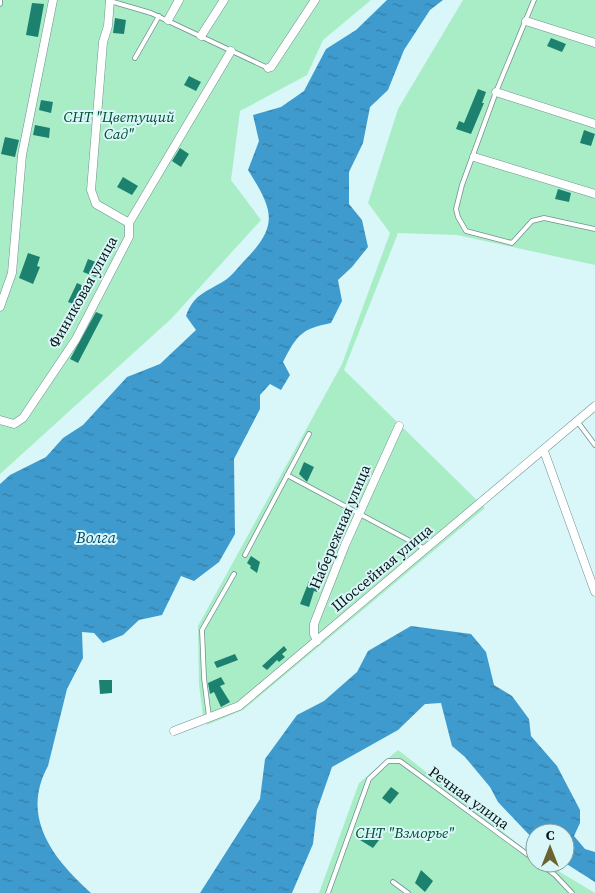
<svg xmlns="http://www.w3.org/2000/svg" width="595" height="893" font-family="'Source Serif 4',serif">
<style>
.green{fill:#a9edc6}
.water{fill:url(#water-ripples)}
.building{fill:#1d8170}
.lines{fill:none;stroke-linecap:round;stroke-linejoin:round}
.lane-casing{stroke:#738f8f;stroke-width:5.5}
.street-casing{stroke:#738f8f;stroke-width:9}
.lane{stroke:#fff;stroke-width:4}
.street{stroke:#fff;stroke-width:8}
.labels{text-anchor:middle;stroke-width:4;stroke-linejoin:round;paint-order:stroke}
.park-label{font-size:15px;font-style:italic;fill:#004e2f;stroke:#d9f7f8}
.street-label{font-size:15px;fill:#091314;stroke:#d9f7f8}
.water-label{font-size:16px;font-style:italic;fill:#004b6e;stroke:#d9f7f8}
</style>
<defs>
<pattern id="water-ripples" width="26" height="14" patternUnits="userSpaceOnUse" patternTransform="scale(1.25)"><rect width="26" height="14" fill="#3f9bce"/><path d="M2 4q2-2 4 0t4 0M15 11q2-2 4 0t4 0" fill="none" stroke="#337da6"/></pattern>
</defs>
<rect width="100%" height="100%" fill="#d9f7f8"/>
<path class="green" d="M0 0H371L323 40 307 75 240 111 231 180 261 220 171 319 0 474Z
M463 0H595V265L457 235 398 233 344 370 485 508 243 710 207 725 203 716 199 685 198 626 342 364 390 233 368 203 398 109Z
M398 750 535 857V863H545L595 893H319L359 783Z"/>
<path class="water" d="M387 0H443L430 10 404 50 388 90 370 107 363 143 349 172V204L362 220 368 247 352 267 338 280 342 301 331 323C301 329 297 335 283 362L290 375 281 390 270 384 260 395V409L234 459 235 534 219 562 194 581 181 576 162 615 139 620 123 635 103 643 94 633 82 632 83 658 67 689 48 766C20 817 53 859 91 893H0V484L10 475 46 457 63 438 83 425 127 377 160 364 196 330 186 316C193 295 206 292 224 281 232 276 239 266 246 259 280 224 272 209 248 170L259 141 253 115 281 107 304 91 326 49 356 30Z
M411 626 471 634 486 652 494 685 512 696 529 719 531 736 557 766 580 810V823L574 836 585 849 595 852V882L565 863V833H535V841L498 802 490 787 465 757 452 746 441 703 425 704 398 730 332 767 317 810 313 844 292 893H200L260 799 265 759 297 715 324 701 357 672 368 651Z"/>
<path class="building" d="M32 3 44 4 38 37 26 35Z
M115 18 126 20 124 34 113 33Z
M551 38 566 44 562 52 547 46Z
M189 76 201 82 196 91 184 85Z
M478 89 486 92 482 103H484L471 134 456 129 459 121 464 123Z
M41 100 53 102 51 113 39 110Z
M35 125 50 128 49 138 33 135Z
M584 130 595 134 591 146 580 143Z
M5 137 19 140 15 157 1 154Z
M180 148 189 154 181 167 172 161Z
M123 177 138 186 132 195 117 187Z
M558 189 571 193 569 202 555 199Z
M28 253 40 257 37 266 40 267 33 284 19 278Z
M88 259 101 264 96 277 83 272Z
M77 283 88 288 80 307 68 302Z
M96 312 103 315 78 363 70 359Z
M304 462 314 467 307 482 299 474Z
M251 556 260 562 257 573 250 568 251 566 247 563Z
M309 581 320 585 317 592 314 591 309 607 300 604Z
M284 646 287 650 282 654 285 657 279 662 277 660 267 670 262 666Z
M235 654 238 660 217 668 214 662Z
M221 677 225 684 220 686 230 702 221 707 214 692 210 694 208 683Z
M99 680H112V693L100 694Z
M391 787 399 793 390 804 382 798Z
M368 828 382 836 373 848 360 840Z
M421 870 433 881 425 892 415 883Z"/>
<g class="lines">
<g class="lane-casing">
<path id="lane" d="M534 0 496 92 462 185 456 209 458 217 466 231 512 243 532 221 544 218 595 229
M110 1 151 13 268 68
M0 4V0
M135 58 159 16
M577 421 595 445
M287 475 425 549
M245 555 309 434
M209 717 204 678 202 630 234 574
M539 863 555 875 572 893
M393 882 408 893
M328 893 369 779 388 761H400L535 860"/>
</g>
<g class="street-casing">
<path id="street" d="M110 0 108 26 103 42 91 190 96 204 129 223
M168 20 179 0
M526 21 595 43
M201 36 224 0
M268 68 271 67 315 0
M496 92 595 124
M474 157 595 194
M0 307 12 273 22 155 53 0
M0 420 14 424 23 418 76 339 129 237V223L231 51
M544 451 595 592
M317 641 314 634V624L345 545 399 426
M174 731 239 706 595 406"/>
</g>
<use href="#lane" class="lane"/>
<use href="#street" class="street"/>
</g>
<g class="labels">
<g class="park-label">
<text x="119" y="122">СНТ "Цветущий<tspan x="119" dy="17">Сад"</tspan></text>
<text x="405" y="838">СНТ "Взморье"</text>
</g>
<g class="street-label">
<text transform="translate(83 292) rotate(-61)" y="5">Финиковая улица</text>
<text transform="translate(340 527) rotate(-67)" y="5">Набережная улица</text>
<text transform="translate(382 568) rotate(-40)" y="5">Шоссейная улица</text>
<text transform="translate(469 798) rotate(36)" y="5">Речная улица</text>
</g>
<g class="water-label">
<text x="96" y="543">Волга</text>
</g>
</g>
<g transform="translate(550 848)"><circle r="24" fill="#d9f7f8" stroke="#869c9d"/>
<path d="M0-4L9 19L0 12L-9 19Z" fill="#6c6430"/>
<text y="-8" font-size="14" font-weight="bold" text-anchor="middle" fill="#091314">С</text>
</g>
</svg>
